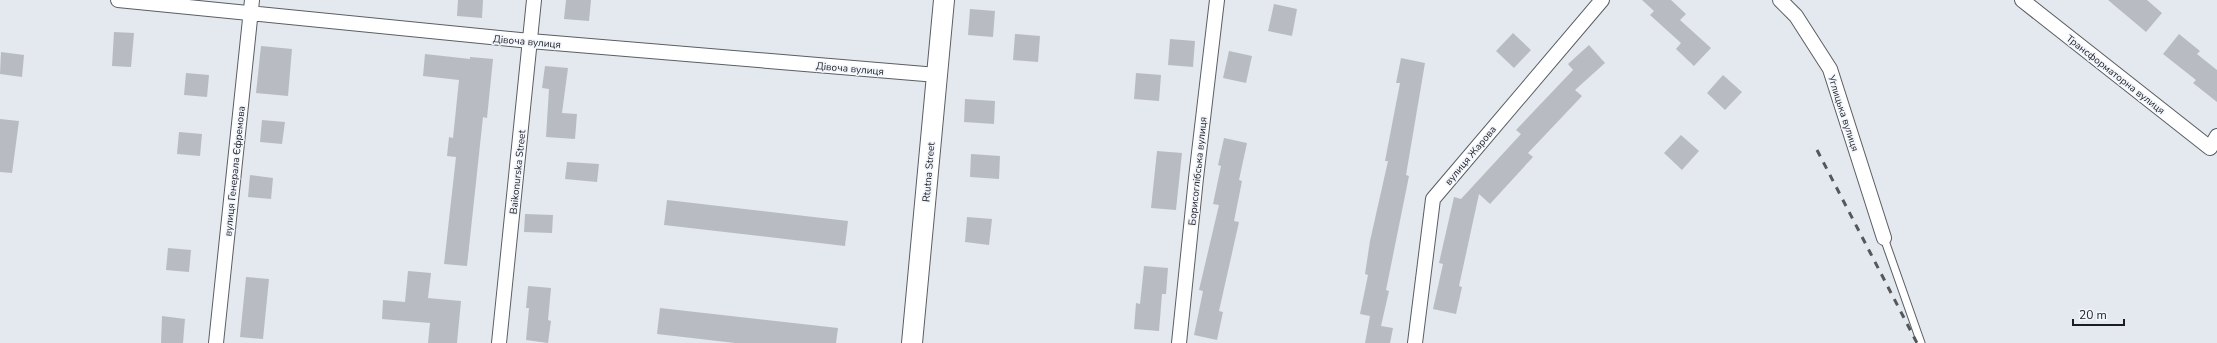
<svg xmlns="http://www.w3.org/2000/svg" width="2217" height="343" font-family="'Nunito Sans',sans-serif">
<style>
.building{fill:#b8bcc2}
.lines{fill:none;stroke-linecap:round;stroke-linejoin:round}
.service-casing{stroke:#5a5e63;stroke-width:9}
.minor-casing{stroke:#5a5e63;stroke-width:16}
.secondary-casing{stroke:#5a5e63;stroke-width:22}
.service{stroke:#fff;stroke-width:7}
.minor{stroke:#fff;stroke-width:14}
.secondary{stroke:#fff;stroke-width:20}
.rail{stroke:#55575b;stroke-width:3;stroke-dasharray:7 7;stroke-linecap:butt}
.labels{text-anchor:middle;stroke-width:3;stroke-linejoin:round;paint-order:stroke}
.street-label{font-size:10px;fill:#1c1d20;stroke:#f1f5fc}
</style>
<rect width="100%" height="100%" fill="#e4e8ef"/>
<path class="building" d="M458 0H483L482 18 457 16Z
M566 0H591L589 21 564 19Z
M1642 0H1671L1686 14 1680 20 1711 48 1694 66 1676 49 1681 43 1650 15 1654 11Z
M2108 0H2147L2162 13 2146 32Z
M1274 4 1297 9 1292 36 1268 31Z
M970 9 995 11 993 37 968 35Z
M114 32 134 33 131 67 112 66Z
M1513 33 1531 50 1514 68 1496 51Z
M1015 34 1040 36 1038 62 1013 60Z
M2179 34 2200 51 2197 54 2217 70V102L2193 83 2196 80 2163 54Z
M1170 39 1195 41 1193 67 1168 65Z
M1589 45 1605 63 1575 90 1582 96 1528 153 1533 157 1490 204 1479 194 1459 286 1462 287 1456 314 1433 309 1443 264 1439 263 1454 197 1461 199 1521 134 1516 130 1573 70 1568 64Z
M261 46 292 49 288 96 256 93Z
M1229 51 1252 56 1246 83 1223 78Z
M1 52 24 55 22 77 0 74Z
M425 54 470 59V57L493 59 487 118 483 117 467 266 444 264 456 157 447 156 449 137 453 138 459 80 423 76Z
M1401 58 1425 63 1406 175 1409 176 1386 290 1389 291 1381 326 1393 328 1390 343H1365L1370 316 1360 314 1368 275 1365 274 1370 241 1388 161H1385L1400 83H1396Z
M545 66 568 68 562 113 577 114 575 139 546 137 549 89 542 88Z
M186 73 209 75 207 97 184 95Z
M1136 73 1161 75 1159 101 1134 99Z
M1723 75 1742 92 1725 110 1707 93Z
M965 99 995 101 994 124 964 122Z
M0 119 19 121 12 173 0 172Z
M262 120 285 122 282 144 260 142Z
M179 132 202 134 200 156 177 154Z
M1681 135 1699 151 1682 170 1664 153Z
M1224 138 1247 143 1239 180 1242 181 1234 221 1239 222 1219 311 1223 312 1217 340 1194 335 1203 291 1199 290 1219 205 1213 204 1221 166 1218 165Z
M1157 151 1182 153 1176 210 1151 208Z
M971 154 1000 156 999 179 970 177Z
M567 162 599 164 597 182 565 179Z
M250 175 273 178 271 199 248 197Z
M667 200 848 221 845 246 664 225Z
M525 214 553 215 552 233 524 232Z
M967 217 992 219 989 245 965 242Z
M168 248 191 250 189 272 166 270Z
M1144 266 1168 268 1166 294H1162L1159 331 1134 329 1136 303 1140 304Z
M408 271 431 273 428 298 461 301 457 343H428L430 323 382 319 383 300 405 302Z
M246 277 269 279 263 339 240 337Z
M528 286 551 288 548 320 551 321 548 343 526 340 529 308H526Z
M660 308 838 328 836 343H735L657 334Z
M162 316 185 319 183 343H161Z"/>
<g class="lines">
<g class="service-casing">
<path id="service" d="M1884 238 1921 343"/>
</g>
<g class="minor-casing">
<path id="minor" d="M118 0 530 41 937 75
M1780 0 1796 16 1830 69 1884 238
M2022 0 2210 148 2217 136
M216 343 252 0
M499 343 534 0
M1179 343 1196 178 1217 0
M1415 343 1433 199 1602 0"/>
</g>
<g class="secondary-casing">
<path id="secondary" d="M912 343 944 0"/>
</g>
<use href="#service" class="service"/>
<use href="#minor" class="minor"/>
<use href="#secondary" class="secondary"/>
<path class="rail" d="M1817 150 1917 343"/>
</g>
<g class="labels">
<g class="street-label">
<text transform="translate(527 41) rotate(5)" y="4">Дівоча вулиця</text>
<text transform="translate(850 68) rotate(5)" y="4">Дівоча вулиця</text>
<text transform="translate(2116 74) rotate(38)" y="4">Трансформаторна вулиця</text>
<text transform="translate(1844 113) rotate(72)" y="4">Углицька вулиця</text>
<text transform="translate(1470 155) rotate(-50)" y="4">вулиця Жарова</text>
<text transform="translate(234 171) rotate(-84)" y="4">вулиця Генерала Єфремова</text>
<text transform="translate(1197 171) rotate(-84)" y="4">Борисоглібська вулиця</text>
<text transform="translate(517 172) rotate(-84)" y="4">Baikonurska Street</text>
<text transform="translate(928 172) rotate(-85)" y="4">Rtutna Street</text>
</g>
</g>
<path d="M2073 319v6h51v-6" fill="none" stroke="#1c1d20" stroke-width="2"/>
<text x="2079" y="319" font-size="12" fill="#1c1d20" stroke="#f1f5fc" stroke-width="3" paint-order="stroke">20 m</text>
</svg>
